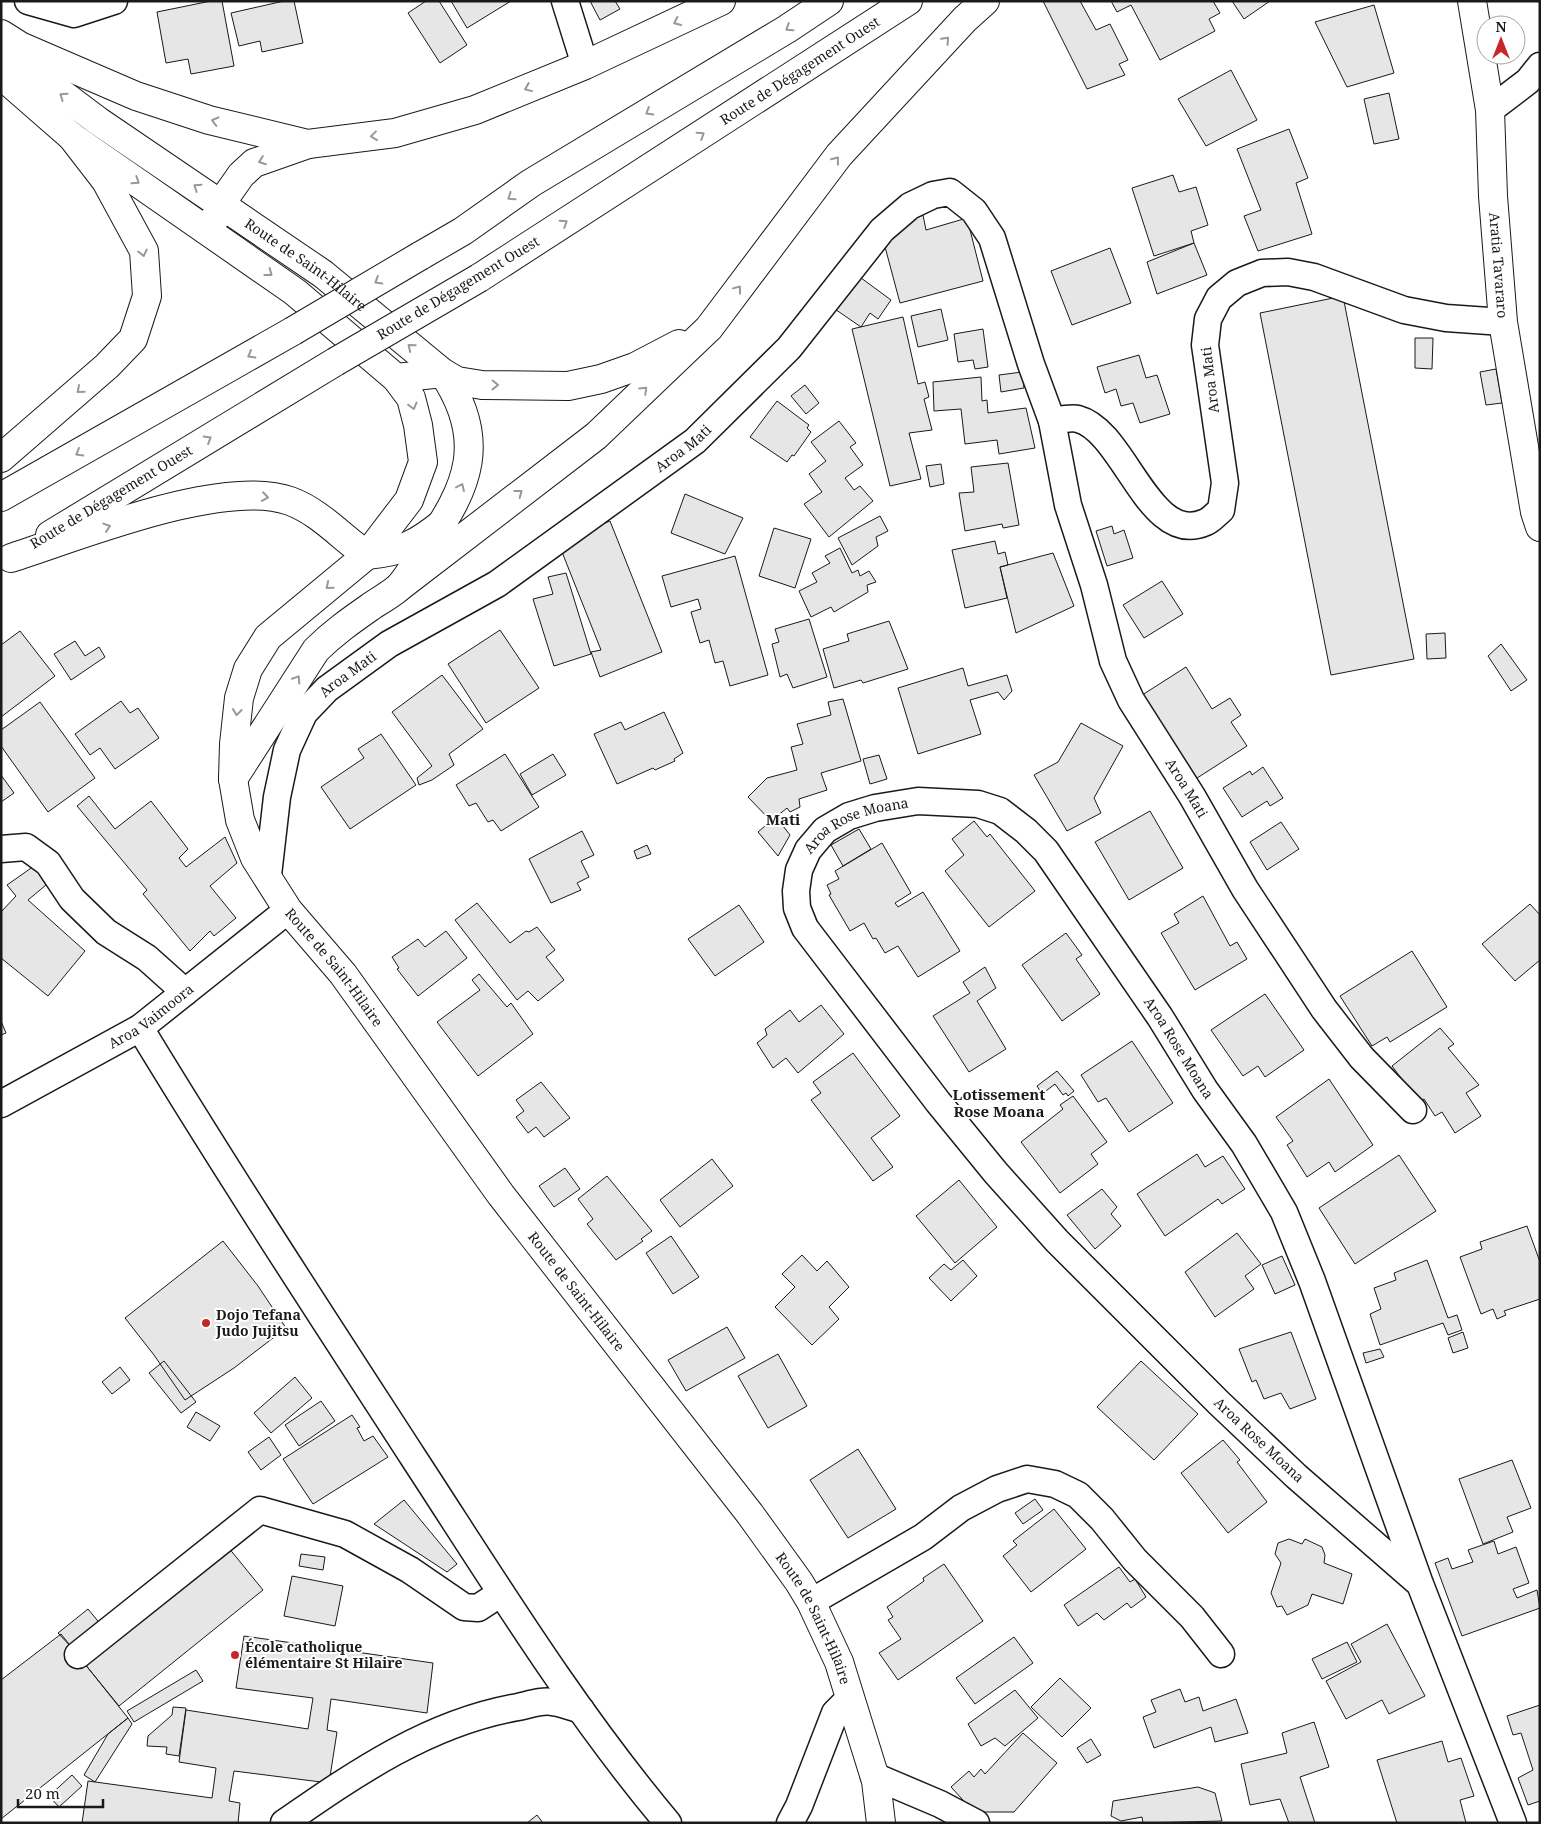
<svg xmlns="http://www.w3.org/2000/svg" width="1541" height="1824" font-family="'Noto Serif',serif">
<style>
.building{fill:#e6e6e6;stroke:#1a1a1a}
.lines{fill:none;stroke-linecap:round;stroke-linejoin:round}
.street-casing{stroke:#1a1a1a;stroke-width:29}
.secondary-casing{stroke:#1a1a1a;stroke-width:30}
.highway-casing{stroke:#1a1a1a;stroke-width:30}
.street{stroke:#fff;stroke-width:26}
.secondary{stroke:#fff;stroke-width:28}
.highway{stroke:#fff;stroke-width:28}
.highway-bridge-casing{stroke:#1a1a1a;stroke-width:30;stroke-linecap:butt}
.highway-bridge{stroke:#fff;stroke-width:28}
.oneway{stroke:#989898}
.poi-dot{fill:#c62828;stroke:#fff;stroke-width:2}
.labels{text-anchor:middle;stroke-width:4;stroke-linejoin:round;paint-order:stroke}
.street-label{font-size:14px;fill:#1a1a1a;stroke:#fff}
.poi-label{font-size:14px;font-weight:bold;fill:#1a1a1a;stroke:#fff;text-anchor:start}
.neighbourhood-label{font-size:15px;font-weight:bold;fill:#1a1a1a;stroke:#fff}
</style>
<rect width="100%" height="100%" fill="#fff"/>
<path class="building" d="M211 1H222L234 66 191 74 188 59 166 63 157 12Z
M284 1H294L303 43 262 52 260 41 239 46 231 13Z
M426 1H439L467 45 440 63 408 13Z
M451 1H511L467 28Z
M590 1H615L620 9 600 20Z
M1043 1H1080L1096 30 1110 24 1128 60 1119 64 1125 75 1087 89Z
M1111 1H1213L1220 13 1209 19 1215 31 1160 60 1131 5 1117 12Z
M1232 1H1270L1244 19Z
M1374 5 1394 73 1347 87 1315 22Z
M1231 70 1257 120 1206 146 1178 99Z
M1389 93 1399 139 1374 144 1364 99Z
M1289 129 1308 178 1296 183 1312 234 1258 251 1244 216 1261 210 1237 149Z
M1173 175 1179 192 1196 187 1208 225 1191 231 1194 243 1154 256 1132 188Z
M923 215 926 230 967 218 983 281 900 303 884 243 908 222Z
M1194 243 1207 275 1157 294 1147 262Z
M1110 248 1131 303 1072 325 1051 271Z
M853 272 891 300 878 319 870 313 861 327 829 305Z
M1343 296 1414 659 1331 675 1260 313Z
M941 309 948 340 918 347 911 316Z
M903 317 918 384 925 382 929 397 924 399 932 430 909 433 921 479 890 486 852 329Z
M983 329 988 367 975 369 973 360 958 362 954 334Z
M1415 338H1433L1432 369 1415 368Z
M1139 355 1146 378 1157 375 1170 414 1140 423 1133 403 1121 406 1116 389 1105 393 1097 367Z
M1496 369 1502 403 1486 405 1480 372Z
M1022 372 1024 388 1001 392 999 375Z
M981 377 982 401 987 400 988 413 1026 408 1035 448 999 454 997 440 965 444 961 409 934 411 933 382Z
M805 385 819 403 806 414 791 396Z
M777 401 809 425 807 428 811 432 794 456 792 455 787 462 750 437Z
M839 421 856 443 850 447 863 465 845 478 854 490 860 486 873 501 829 537 804 504 822 492 809 474 826 461 811 442Z
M1008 463 1019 525 1003 528 1002 524 965 531 959 493 974 492 971 467Z
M941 464 944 484 930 487 926 466Z
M685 494 743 518 725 554 671 533Z
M880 516 888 531 876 537 878 546 852 565 838 538Z
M610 521 662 652 600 677 591 652 601 650 558 542Z
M1112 526 1114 534 1124 530 1133 558 1107 566 1096 531Z
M774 528 811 539 795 588 759 576Z
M995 541 998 554 1005 552 1008 565 1000 567 1007 598 965 608 952 550Z
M840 548 852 573 858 570 860 576 869 571 876 582 867 585 868 592 834 612 831 607 811 617 799 591 817 582 812 573 830 563 825 556Z
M1053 553 1074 606 1016 633 1000 567Z
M735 556 768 675 730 686 723 661 715 663 709 640 700 643 691 612 701 609 698 599 671 607 662 576Z
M566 573 591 654 554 666 533 599 553 594 548 577Z
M1162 581 1183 614 1144 638 1123 605Z
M809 619 827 677 793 688 787 674 780 677 772 644 779 642 775 629Z
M889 621 908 669 863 683 861 680 834 688 823 649 849 641 847 634Z
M500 630 539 688 486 723 448 664Z
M20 631 55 676 1 717V645Z
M1445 633 1446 658 1427 659 1426 634Z
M75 641 85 656 99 647 105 657 71 680 54 654Z
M1501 644 1527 680 1511 691 1488 656Z
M1186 667 1212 709 1230 698 1241 715 1231 722 1247 746 1194 780 1139 697Z
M963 668 968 686 1007 675 1012 691 1004 700 998 692 970 700 981 734 918 754 898 688Z
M442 675 483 729 449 754 454 765 432 780 419 785 417 778 432 766 392 712Z
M843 699 861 761 821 773 827 790 799 799 800 807 790 812 787 808 776 817 790 835 778 856 758 832 771 821 748 797 767 778 797 770 791 747 803 744 797 724 831 715 828 702Z
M121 701 130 713 138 708 159 738 115 769 100 748 90 755 75 734Z
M40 702 95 778 48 812 1 746V730Z
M664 712 683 753 674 759 675 761 655 770 653 768 617 784 594 734 621 722 625 730Z
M1081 723 1123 746 1094 798 1101 813 1067 831 1034 775 1058 762Z
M381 734 416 785 350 829 321 787 364 758 358 749Z
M505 754 539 807 501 831 493 820 488 822 476 803 469 806 456 785Z
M553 754 566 775 532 795 520 774Z
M879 755 887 779 870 784 863 759Z
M1263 767 1283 798 1270 806 1267 801 1242 817 1223 788 1250 771 1252 775Z
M1 775 14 793 1 802Z
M89 796 115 829 151 801 188 849 179 858 186 867 225 837 237 863 210 886 236 918 214 936 210 931 190 951 143 894 147 890 77 806Z
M1150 811 1183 868 1129 900 1095 842Z
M974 821 987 837 990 834 1035 891 989 927 945 871 964 855 952 839Z
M1281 822 1299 849 1267 870 1250 842Z
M859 829 871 849 843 866 831 845Z
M582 831 594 855 581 861 589 877 577 883 581 890 551 903 529 859Z
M882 843 911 893 895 903 898 907 923 892 960 951 918 977 898 946 885 953 876 938 873 939 864 923 850 931 829 895 831 894 827 885 839 879 835 871Z
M647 845 651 854 637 859 634 851Z
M34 866 46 885 28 900 85 951 48 996 1 958V912L16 896 7 885Z
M1203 896 1230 946 1237 942 1247 959 1195 990 1161 933 1179 923 1174 914Z
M477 903 510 943 526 931 529 932 537 927 555 950 546 957 564 980 538 1001 528 991 517 1000 455 920Z
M1530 904 1540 915V960L1515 981 1482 944Z
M739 905 764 942 715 976 688 939Z
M446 931 467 958 418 996 397 969 399 968 392 957 418 939 425 947Z
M1066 933 1082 955 1076 959 1100 994 1062 1021 1022 965Z
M1412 951 1447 1007 1390 1042 1387 1037 1372 1046 1340 996Z
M985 967 996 988 977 1001 1006 1049 969 1072 933 1016 970 993 963 982Z
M479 974 507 1007 511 1003 533 1034 478 1076 437 1022 480 990 472 980Z
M1265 994 1304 1050 1265 1077 1258 1066 1243 1076 1211 1030Z
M821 1005 844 1034 798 1073 786 1058 773 1068 757 1043 767 1035 765 1029 790 1010 799 1022Z
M1 1021 6 1033 1 1035Z
M1440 1028 1454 1044 1448 1048 1479 1085 1466 1093 1481 1116 1455 1133 1442 1112 1435 1116 1424 1099 1419 1102 1392 1066Z
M1132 1041 1173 1103 1129 1132 1106 1098 1098 1102 1081 1075Z
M853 1053 900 1116 871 1138 893 1167 873 1181 811 1100 821 1093 813 1082Z
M1057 1071 1074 1091 1068 1096 1066 1093 1063 1095 1055 1084 1042 1094 1037 1086Z
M1329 1079 1373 1145 1335 1172 1329 1162 1307 1177 1287 1145 1293 1141 1276 1117Z
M541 1082 570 1118 544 1137 536 1127 528 1133 516 1117 524 1111 516 1100Z
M1073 1096 1107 1142 1091 1154 1098 1164 1060 1193 1021 1142 1063 1109 1060 1105Z
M1197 1154 1205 1167 1223 1156 1245 1189 1222 1204 1218 1199 1165 1236 1137 1194Z
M1399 1155 1436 1211 1355 1264 1319 1208Z
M712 1159 733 1186 680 1227 660 1200Z
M565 1168 580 1189 554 1207 539 1186Z
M607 1176 652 1231 641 1239 643 1241 616 1260 587 1224 593 1219 578 1199Z
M959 1180 997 1227 955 1263 916 1216Z
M1102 1189 1117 1207 1111 1214 1121 1226 1095 1249 1067 1215Z
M1527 1226 1540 1262V1299L1504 1311 1506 1315 1497 1319 1493 1309 1481 1314 1460 1257 1482 1249 1480 1242Z
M1237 1233 1261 1264 1245 1276 1254 1289 1215 1317 1185 1272Z
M671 1236 699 1277 673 1294 646 1253Z
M223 1241 258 1286 286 1328 234 1368 185 1400 154 1355 125 1318Z
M802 1255 817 1271 827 1261 849 1287 829 1307 839 1319 812 1345 775 1307 795 1287 782 1274Z
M1282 1256 1295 1285 1275 1294 1262 1265Z
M963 1260 977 1276 951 1301 929 1278 944 1264 951 1270Z
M1427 1260 1448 1318 1457 1315 1462 1330 1448 1335 1443 1323 1380 1345 1370 1314 1381 1309 1374 1288 1396 1280 1394 1273Z
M727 1327 745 1358 686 1391 668 1360Z
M1291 1332 1316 1399 1290 1409 1281 1393 1264 1399 1256 1380 1252 1382 1239 1349Z
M1463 1332 1468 1348 1453 1353 1448 1338Z
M1380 1349 1384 1357 1366 1363 1363 1353Z
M778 1354 807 1406 768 1428 738 1376Z
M164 1361 196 1402 181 1413 149 1373Z
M1141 1361 1198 1414 1154 1460 1097 1407Z
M120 1367 130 1380 112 1394 102 1382Z
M295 1377 312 1398 271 1433 254 1413Z
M321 1401 335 1421 299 1446 285 1425Z
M196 1412 220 1426 210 1441 187 1427Z
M352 1415 360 1427 357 1428 364 1441 373 1436 388 1457 313 1504 283 1459Z
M269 1437 281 1455 261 1470 248 1452Z
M1223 1440 1240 1460 1237 1462 1267 1502 1228 1533 1181 1473Z
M858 1449 896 1509 848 1538 810 1480Z
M1512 1460 1531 1508 1507 1517 1513 1532 1483 1544 1459 1479Z
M1035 1499 1043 1510 1023 1524 1015 1513Z
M404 1500 457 1564 447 1572 374 1524Z
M1054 1509 1086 1549 1031 1592 1003 1556 1017 1545 1013 1541Z
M1289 1539 1302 1544 1305 1539 1322 1547 1325 1555 1324 1563 1352 1574 1343 1604 1312 1594 1308 1605 1287 1615 1282 1606 1277 1607 1271 1593 1281 1563 1275 1554 1278 1543Z
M1494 1541 1498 1554 1516 1547 1529 1583 1513 1589 1517 1598 1537 1590 1540 1608 1462 1636 1435 1563 1448 1558 1452 1569 1473 1562 1468 1550Z
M228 1547 263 1590 119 1706 84 1663Z
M301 1554 325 1557 323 1570 299 1566Z
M944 1564 983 1621 898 1680 879 1653 901 1639 888 1620 893 1617 887 1607 924 1581 923 1578Z
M1119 1567 1130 1582 1135 1579 1146 1597 1131 1608 1127 1603 1104 1620 1097 1613 1078 1626 1064 1605Z
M292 1576 343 1586 335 1626 284 1616Z
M88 1609 102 1626 73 1649 58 1633Z
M1387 1624 1425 1696 1389 1714 1382 1700 1346 1719 1326 1681 1361 1662 1351 1644Z
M61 1634 128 1718 1 1819V1680Z
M244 1636 433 1663 427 1713 331 1699 327 1730 337 1732 329 1783 234 1771 229 1801 240 1803 238 1823H82L88 1781 212 1798 216 1768 179 1762 186 1710 308 1729 313 1698 236 1688Z
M1014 1637 1033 1663 975 1704 956 1678Z
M1347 1642 1357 1662 1322 1679 1312 1659Z
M196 1670 203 1681 134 1722 127 1711Z
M1060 1678 1091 1708 1062 1737 1031 1707Z
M1180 1689 1185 1702 1199 1697 1203 1711 1236 1699 1248 1733 1215 1742 1211 1727 1154 1748 1143 1717 1156 1712 1151 1700Z
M1015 1690 1038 1718 1005 1746 995 1738 981 1746 968 1724Z
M1540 1705V1801L1528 1805 1518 1778 1533 1770 1521 1733 1513 1735 1507 1716Z
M173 1707 186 1708 179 1756 166 1754 167 1747 147 1746 148 1736 172 1715Z
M128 1718 132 1724 95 1782 84 1775 108 1734Z
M1314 1722 1329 1767 1300 1777 1315 1823H1289L1280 1799 1250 1805 1241 1764 1287 1753 1282 1733Z
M1023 1733 1057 1763 1014 1812H974L951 1787 969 1771 974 1777 981 1769 985 1774Z
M1091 1739 1101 1755 1087 1763 1077 1748Z
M1442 1741 1448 1762 1461 1758 1474 1796 1460 1800 1466 1823H1397L1377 1760Z
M72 1775 82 1786 59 1807 49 1796Z
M1198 1787 1215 1793 1222 1821 1143 1823 1142 1817 1121 1821 1111 1816 1113 1801Z
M537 1815 543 1823H527Z"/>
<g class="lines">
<g class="street-casing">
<g id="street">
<path d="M28 1 74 14 114 1"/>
<path d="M565 1 585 65"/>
<path d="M1490 110 1528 81 1540 66"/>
<path id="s1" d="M1052 421 1068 505 1094 585 1113 661 1131 700 1192 796 1245 889 1324 1009 1362 1058 1413 1110"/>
<path d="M1 849 26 847 48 863 72 899 106 932 147 958 185 992"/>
<path id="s2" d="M268 875 277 797 287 750 304 713 327 689 389 644 497 584 695 441 789 348 882 230 910 206 933 195 950 192 974 211 992 238 1031 364 1052 421C1059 420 1071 417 1078 419 1125 431 1149 548 1206 522 1211 520 1216 514 1221 510L1225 483 1205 345 1208 319 1219 298 1237 283 1262 273 1288 272 1314 277 1404 310 1446 318 1503 322"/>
<path d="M140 1028C228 1173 321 1315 413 1457 494 1581 572 1709 668 1823"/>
<path id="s3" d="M1 1104 140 1028 288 910"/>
<path id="s4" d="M1420 1584 1296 1476 1219 1403 1057 1241 996 1173 938 1102 805 928 797 908 796 891 799 870 808 850 825 830 849 816 875 808 918 801 978 804 1000 811 1026 831 1046 851 1160 1017 1205 1090 1244 1144 1284 1212 1312 1281 1420 1584 1513 1823"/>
<path d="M811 1602 923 1537 961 1508 997 1489 1027 1479 1055 1484 1078 1495 1102 1519 1135 1560 1192 1617 1221 1654"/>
<path d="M78 1655 260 1510 345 1534 410 1570 464 1607 478 1608 501 1593"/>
<path d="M874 1776 940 1804 976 1823"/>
<path d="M284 1823C356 1773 430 1722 518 1707 528 1705 542 1700 552 1702 562 1703 572 1707 581 1710"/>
<path d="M790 1823 799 1806 835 1713 849 1699"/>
</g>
</g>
<g class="secondary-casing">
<g id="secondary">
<path id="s5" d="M1472 1 1490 110 1493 196 1503 322 1535 512 1540 527"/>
<path id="s6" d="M1 48 98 121 323 274 443 373C488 440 469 487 426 547 417 560 409 577 398 588 391 594 381 600 373 605 353 619 334 632 316 650L233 779"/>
<path id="s7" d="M1 75 72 137 295 292 396 378 411 398 418 425 423 462 409 500 367 555 268 637 248 669 239 698 234 744 233 779 240 820 255 858 288 910 343 974 501 1195 750 1514 799 1582 811 1602 839 1662 876 1781 881 1823"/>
</g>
</g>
<g class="highway-casing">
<g id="highway">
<path d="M1 34 20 46 136 96 209 120 308 144 395 133 475 110 585 65 721 1"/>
<path d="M206 229 225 206 227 195 241 175 254 163 308 144"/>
<path d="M420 256 463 231 531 183 787 29 829 1"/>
<path id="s8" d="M479 278 908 1"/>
<path d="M396 378 443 373 457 381 482 385 568 386 601 379 635 367 679 344"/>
<path d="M1 458 107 366 133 339 147 296 144 251 106 181 72 137"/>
<path d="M1 497 293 331"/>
<path d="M50 535 335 362"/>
<path d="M11 558C77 537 224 477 290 501 320 512 341 537 367 555 402 552 417 544 444 522"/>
<path d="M398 588 596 436 709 328 839 155 965 19 985 1"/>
</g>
</g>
<use href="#street" class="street"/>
<use href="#secondary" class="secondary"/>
<use href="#highway" class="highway"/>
<g class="highway-bridge-casing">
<path id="highway-bridge" d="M293 331 420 256
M335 362 479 278"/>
</g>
<use href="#highway-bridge" class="highway-bridge"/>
</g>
<defs><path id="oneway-chevron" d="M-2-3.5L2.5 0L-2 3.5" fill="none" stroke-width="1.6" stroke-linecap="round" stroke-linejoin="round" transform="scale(1.25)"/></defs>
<g class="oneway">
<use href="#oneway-chevron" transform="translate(677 22) rotate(155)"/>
<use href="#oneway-chevron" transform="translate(789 28) rotate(147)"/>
<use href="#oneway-chevron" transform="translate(946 40) rotate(-47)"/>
<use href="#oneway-chevron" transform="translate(528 88) rotate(158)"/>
<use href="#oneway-chevron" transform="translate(63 96) rotate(-145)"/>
<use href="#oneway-chevron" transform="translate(649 112) rotate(149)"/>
<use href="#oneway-chevron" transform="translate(215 121) rotate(-166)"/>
<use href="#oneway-chevron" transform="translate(701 135) rotate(-33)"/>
<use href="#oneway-chevron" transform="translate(374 136) rotate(173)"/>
<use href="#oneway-chevron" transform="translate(836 160) rotate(-52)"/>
<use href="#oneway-chevron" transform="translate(262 161) rotate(160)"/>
<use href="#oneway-chevron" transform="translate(136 181) rotate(34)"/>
<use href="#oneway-chevron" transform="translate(197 187) rotate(-146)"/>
<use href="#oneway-chevron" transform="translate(511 197) rotate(145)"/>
<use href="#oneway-chevron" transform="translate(564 223) rotate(-33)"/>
<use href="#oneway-chevron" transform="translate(143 253) rotate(77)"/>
<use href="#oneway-chevron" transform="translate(269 273) rotate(37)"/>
<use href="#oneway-chevron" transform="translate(378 281) rotate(149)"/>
<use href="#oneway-chevron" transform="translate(738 289) rotate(-53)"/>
<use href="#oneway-chevron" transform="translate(411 347) rotate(-141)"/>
<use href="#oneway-chevron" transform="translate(251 355) rotate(150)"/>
<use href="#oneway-chevron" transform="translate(495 385) rotate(1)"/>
<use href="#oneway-chevron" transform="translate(80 390) rotate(139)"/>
<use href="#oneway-chevron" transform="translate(644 390) rotate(-44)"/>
<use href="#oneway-chevron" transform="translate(413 406) rotate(75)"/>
<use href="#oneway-chevron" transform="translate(208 439) rotate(-31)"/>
<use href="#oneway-chevron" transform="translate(79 453) rotate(150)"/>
<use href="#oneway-chevron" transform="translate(461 487) rotate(-65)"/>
<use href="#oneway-chevron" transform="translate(519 493) rotate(-37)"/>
<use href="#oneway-chevron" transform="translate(265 497) rotate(8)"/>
<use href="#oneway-chevron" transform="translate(107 527) rotate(-18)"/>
<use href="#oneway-chevron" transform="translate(329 586) rotate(141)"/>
<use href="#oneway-chevron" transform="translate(297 679) rotate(-57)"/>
<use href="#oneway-chevron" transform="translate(237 712) rotate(96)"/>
</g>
<g class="poi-dot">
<circle cx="206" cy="1323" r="5"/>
<circle cx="235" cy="1655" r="5"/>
</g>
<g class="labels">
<g class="street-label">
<text dy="5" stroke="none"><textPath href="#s8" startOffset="382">Route de Dégagement Ouest</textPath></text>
<text dy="5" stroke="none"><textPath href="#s6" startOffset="374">Route de Saint-Hilaire</textPath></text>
<text dy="5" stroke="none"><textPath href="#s5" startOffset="266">Aratia Tavararo</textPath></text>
<text transform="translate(458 288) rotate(-31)" y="5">Route de Dégagement Ouest</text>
<text transform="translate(1210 380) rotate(-97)" y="5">Aroa Mati</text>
<text dy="5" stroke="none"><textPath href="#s2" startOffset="631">Aroa Mati</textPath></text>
<text transform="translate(111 497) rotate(-31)" y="5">Route de Dégagement Ouest</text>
<text dy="5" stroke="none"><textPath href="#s2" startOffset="226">Aroa Mati</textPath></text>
<text dy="5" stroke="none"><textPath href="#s1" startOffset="395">Aroa Mati</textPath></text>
<text dy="5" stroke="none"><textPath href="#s4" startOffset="1040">Aroa Rose Moana</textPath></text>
<text dy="5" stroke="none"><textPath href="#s7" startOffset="1194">Route de Saint-Hilaire</textPath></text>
<text dy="5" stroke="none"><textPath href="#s3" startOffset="174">Aroa Vaimoora</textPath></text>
<text dy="5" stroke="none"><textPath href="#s4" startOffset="1490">Aroa Rose Moana</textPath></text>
<text dy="5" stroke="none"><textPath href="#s7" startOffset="1599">Route de Saint-Hilaire</textPath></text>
<text transform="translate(1259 1440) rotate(43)" y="5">Aroa Rose Moana</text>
<text dy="5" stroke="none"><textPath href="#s7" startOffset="2004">Route de Saint-Hilaire</textPath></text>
</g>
<g class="poi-label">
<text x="216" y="1320">Dojo Tefana<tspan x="216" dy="16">Judo Jujitsu</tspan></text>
<text x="245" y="1652">École catholique<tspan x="245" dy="16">élémentaire St Hilaire</tspan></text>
</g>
<g class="neighbourhood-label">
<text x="783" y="825">Mati</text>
<text x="999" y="1100">Lotissement<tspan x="999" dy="17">Rose Moana</tspan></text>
</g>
</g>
<rect width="1541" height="1824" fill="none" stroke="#1a1a1a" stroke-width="5"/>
<g transform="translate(1501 40)"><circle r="24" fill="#ffffff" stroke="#a3a3a3"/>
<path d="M0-4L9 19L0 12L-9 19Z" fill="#c62828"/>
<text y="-8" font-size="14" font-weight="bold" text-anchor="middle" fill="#1a1a1a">N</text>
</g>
<path d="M18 1799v8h85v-8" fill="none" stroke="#1a1a1a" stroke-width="2.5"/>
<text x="25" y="1799" font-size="15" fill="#1a1a1a" stroke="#ffffff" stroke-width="4" paint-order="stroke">20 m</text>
</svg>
